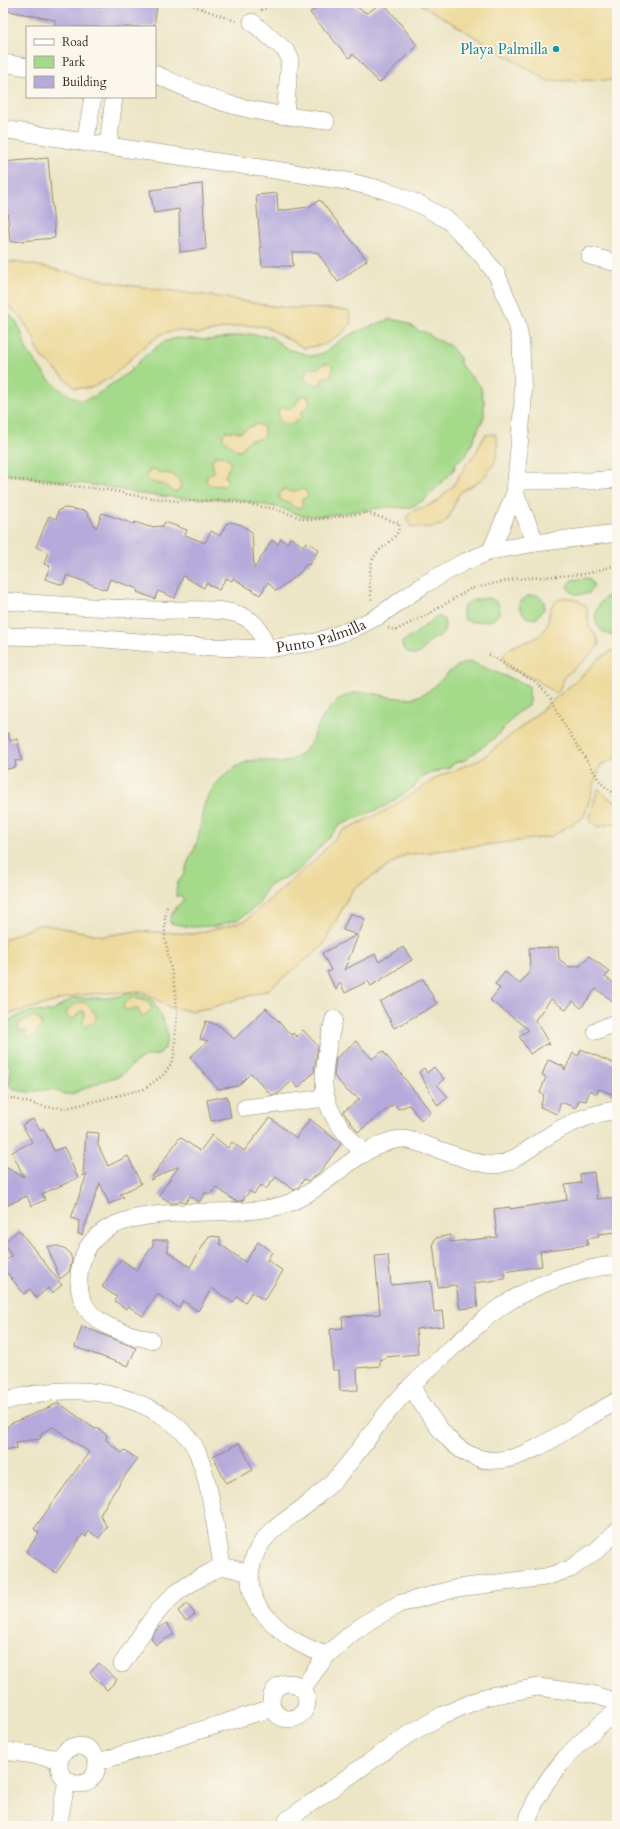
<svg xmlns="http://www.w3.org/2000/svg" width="620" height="1829" font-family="Cardo,serif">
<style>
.green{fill:#a6da8b;stroke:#708254}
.sand{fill:#eeda9e;stroke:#94825e}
.building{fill:#b5aadb}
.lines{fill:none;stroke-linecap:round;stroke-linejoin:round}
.minor-casing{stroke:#948872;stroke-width:18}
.path{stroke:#948872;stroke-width:2.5;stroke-dasharray:1 3;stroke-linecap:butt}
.minor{stroke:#fff;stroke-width:17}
.culture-dot{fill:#0f9aa8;stroke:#fbf7ec;stroke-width:1.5}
.labels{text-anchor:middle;stroke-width:3.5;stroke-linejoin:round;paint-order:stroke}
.culture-label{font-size:15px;fill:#0d838f;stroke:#fbf7ec;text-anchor:end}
.street-label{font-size:15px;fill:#3b2a1e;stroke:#fbf7ec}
</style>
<rect width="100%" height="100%" fill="#fbf7ec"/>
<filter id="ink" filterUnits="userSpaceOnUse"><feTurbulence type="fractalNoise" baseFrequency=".025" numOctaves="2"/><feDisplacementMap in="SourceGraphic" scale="8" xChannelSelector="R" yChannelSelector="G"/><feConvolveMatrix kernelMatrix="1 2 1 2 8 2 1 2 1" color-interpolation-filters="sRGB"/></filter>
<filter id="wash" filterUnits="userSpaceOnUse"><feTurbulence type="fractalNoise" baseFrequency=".012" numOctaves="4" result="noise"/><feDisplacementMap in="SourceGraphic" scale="16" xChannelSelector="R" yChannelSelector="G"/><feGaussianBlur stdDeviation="0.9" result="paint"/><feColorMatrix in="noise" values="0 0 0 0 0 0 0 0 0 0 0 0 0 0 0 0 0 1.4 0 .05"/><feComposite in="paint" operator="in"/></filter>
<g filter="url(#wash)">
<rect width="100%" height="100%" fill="#ece5c6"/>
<path class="green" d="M3 309C20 323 20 328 26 348 27 353 32 357 35 361 50 383 57 389 81 401L95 396 129 372 145 356 163 342 177 338 209 340 249 334 272 337 287 349 311 356 324 353 342 339 356 332 390 319 406 322 419 331 426 332 432 337 450 346 460 358V364L464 369 481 387 482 395 484 401V417L466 456 456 462 454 470 425 499 416 505 407 508 387 507 321 516H302L281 508 234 499 182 498 140 494 109 487 3 474Z
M587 578 590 579 594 586 589 593C580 596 572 596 567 586L572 580Z
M617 592V636C587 635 590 598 617 592Z
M537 595 544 601V609L536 619 526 617 520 609 519 603 527 596Z
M487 598C497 600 499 603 500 612L493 620 488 621 471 622 465 620C457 601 474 600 487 598Z
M437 616 444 619C448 640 436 634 428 644 424 648 422 652 416 655 408 653 402 651 402 642L415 634Z
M471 662 529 686V705L517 713 497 736 465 760 455 763 448 768 424 775 419 779 415 786 386 806 340 825 298 871 268 886 258 905 239 919 215 926 191 927 170 923C170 912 177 907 184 899L179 895 176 897C176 892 176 886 178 882 180 879 184 876 185 872 188 859 190 859 195 847 201 833 200 817 205 803 211 785 230 768 247 762 273 754 280 775 306 749 311 744 313 736 316 730 323 714 336 697 354 693 374 689 397 704 419 696 440 688 448 664 471 662Z
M129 992C136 992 144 993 150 998 154 1001 155 1005 157 1009 166 1024 174 1041 158 1055L147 1056 137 1061 120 1076 102 1081 72 1094H64L52 1089 28 1092 20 1091 14 1089 9 1085 11 1068 3 1057V1030L8 1021 23 1014 33 1011 51 1012 73 998H107L120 996Z"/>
<path class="sand" d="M419 3H617V80L548 81Z
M13 262 39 266 126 285 226 298 258 304 289 308 334 309 349 311 351 324 340 335 323 345 304 348 266 327 244 325 197 334 178 330 161 334 145 346 110 378 91 388H75L39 354 33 336 21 317 3 301V263Z
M327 363 330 364 333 367 331 376 324 377 319 385 306 381 304 377 307 369 319 368 322 365Z
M303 395 308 396 310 403 307 408 301 412V418L294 423 282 424 279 420 278 411 283 407 292 409 301 396Z
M256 424 264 427V435L260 439 249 440 240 451 235 450 223 438V434L226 431 241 432Z
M495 434C502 452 494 470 478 482 473 486 465 488 460 493 453 502 453 516 444 523 439 528 419 528 411 527L406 517 413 511 435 503 453 486 467 463 476 453 485 435Z
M221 455C236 461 229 466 225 476L228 482 224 486 210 485 207 482 206 478 214 472 212 461 214 457Z
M154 469 160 473 172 474 179 480 181 487 176 492C170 491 169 487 164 485 157 482 152 485 146 477L150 470Z
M284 489 290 492 303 489 308 494 307 497 301 500 303 504 302 507 295 508 289 502 281 501 279 494Z
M565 597 579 601 587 607 589 628 597 636 599 646 586 659 565 676 559 691 554 693 539 681 506 667 503 656C506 653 509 649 512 647 522 641 534 643 543 632 554 618 542 606 565 597Z
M617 648V757L600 766 584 817 550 837 405 855 352 890 322 947 268 990 210 1008 190 1011 169 1007 143 991 78 995 6 1015 3 1019V940L41 924 104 936 137 931 194 934 245 921 315 860 342 831 387 810 438 777 481 759 525 724 585 673 598 659Z
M598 788 608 798 617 802V822L598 827 589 821Z
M133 996 148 1001 152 1009 145 1015 141 1016 138 1009 135 1008 128 1010 124 1009 123 1005Z
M82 1002 87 1004 96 1015C96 1022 92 1025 86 1025L82 1022 85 1016 83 1011H80L73 1020 69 1018 66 1014C68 1007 76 1003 82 1002Z
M34 1016 40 1020 42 1026 34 1036 28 1038 26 1035V1030L22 1031 19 1030V1023Z"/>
<g id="blocks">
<path class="building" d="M3 3H72L101 8 102 3 157 6 154 27H54L55 20 3 10Z
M322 3H349L367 13 382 3H384L417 45 379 83 353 54 349 58 310 13Z
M48 158 55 238 10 242 3 162Z
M202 184 206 249 180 252 179 209 154 213 150 190Z
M277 193 278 211 308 207 320 200 367 260 338 282 317 252H292L293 266H262L256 195Z
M65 508 86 511 96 528 102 513 134 524 135 522 149 527 163 526 165 522 187 530 185 535 205 543 211 531 220 536 226 524 231 522 242 525 252 532 254 569 272 540 278 544 281 539 287 543 291 538 303 546 306 542 319 549 309 565 306 564 301 572 276 591 268 582 260 595 233 578 232 581 226 578 219 590 206 583 204 588 183 576 175 598 158 591 155 599 137 592 138 589 110 579 106 590 67 575 63 585 45 579 50 566 44 564 48 552 36 547 49 516 56 519 59 510Z
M3 733H8L10 741 17 739 22 760 15 761 16 767 3 770Z
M350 913 365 919 344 970 375 954 379 962 403 947 412 960 371 986 368 981 345 993 340 982 336 990 327 972 331 970 322 953 357 935 343 930Z
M558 947 559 959 569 967 580 966 589 956 610 972 605 977 617 985V1004L596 989 581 1008 573 1001 566 1010 551 999 535 1020 550 1045 546 1044 530 1054 519 1036 529 1030 490 1000 500 988 495 984 505 972 520 984 530 971 529 948Z
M423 979 437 1004 394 1028 380 1002Z
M266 1008 291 1035 293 1033 297 1037 303 1030 318 1046 314 1072 298 1088 292 1081 278 1094 271 1095 251 1073 238 1086 218 1089 190 1057 208 1041 200 1039 206 1021 220 1026 234 1039Z
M356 1041 372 1059 383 1051 431 1112 421 1120 409 1105 398 1109 394 1104 358 1132 343 1112 360 1099 347 1091 334 1076 336 1058Z
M581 1049 617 1065V1096L599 1089 597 1094 590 1090 586 1101 579 1100 576 1108 561 1102 557 1114 540 1107 544 1095 540 1093 546 1077 542 1075 548 1060 563 1066 565 1070 573 1053 578 1056Z
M434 1067 444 1079 437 1085 448 1097 438 1106 419 1072 424 1068 427 1073Z
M227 1096 231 1117 211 1121 207 1100Z
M270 1118 296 1138 310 1119 341 1144 319 1173 308 1181 304 1179 299 1187 294 1190 276 1177 266 1189 261 1185 254 1194 250 1191 242 1201H235L216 1187 210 1195 206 1192 199 1202 190 1196 185 1203 180 1200 178 1203H171L159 1195 179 1166 150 1180 180 1137 200 1151 212 1135 228 1148 232 1142 244 1151Z
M33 1119 40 1130 44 1129 54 1151 64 1147 78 1178 42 1194 45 1200 31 1206 27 1196 3 1207V1166L24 1177 12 1152 32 1142 22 1125Z
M86 1132 99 1133 98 1145 108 1166 128 1156 141 1184 120 1194 124 1197 109 1204 100 1183 82 1235 78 1234 79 1221 71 1218 87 1174 83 1176Z
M594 1172 597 1199 617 1197V1232L598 1234 599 1237 587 1239 588 1245 540 1251 542 1266 504 1272 505 1279 474 1283 478 1307 460 1309 456 1285 438 1287 433 1243 436 1238 450 1235V1242L497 1237 494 1209 510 1207V1209L567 1200 565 1185 581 1183 580 1174Z
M19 1230 62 1285 52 1293 48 1288 36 1298 30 1289 24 1294 3 1268V1263L12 1256 3 1243Z
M209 1236 220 1237V1244L245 1262 258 1242 272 1252 267 1260 283 1271 264 1300 252 1292 245 1302 237 1297 233 1303 212 1288 198 1311 183 1301 179 1308 157 1294 143 1316 128 1306 126 1309 115 1301 117 1297 102 1287 121 1259 136 1270 153 1245V1240H168V1252L190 1267Z
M47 1246H58L66 1249 70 1254 72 1260 69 1272 60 1279Z
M388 1255 391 1285 431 1281 434 1312 442 1311 444 1326 416 1329 418 1354 385 1357V1359H380V1366L357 1368 358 1390 340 1391 339 1370H333L330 1329 343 1328 342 1317 380 1314 375 1256Z
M82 1326 136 1348 128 1366 75 1347Z
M59 1403 95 1429 97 1428 107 1435 106 1440 122 1453 125 1450 137 1459 111 1496 100 1515 107 1527 99 1538 89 1531 86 1537 83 1534 56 1573 26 1552 39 1533 34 1529 89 1452 53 1427 42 1433 40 1439 16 1442 17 1448 3 1450V1431L10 1424Z
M240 1443 253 1470 226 1483 213 1456Z
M187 1604 195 1614 186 1621 178 1611Z
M167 1623 174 1634 156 1645 151 1638 158 1628Z
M99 1663 117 1680 107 1690 90 1673Z"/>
</g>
</g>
<g filter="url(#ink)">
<use href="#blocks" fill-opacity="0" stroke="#948872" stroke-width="1"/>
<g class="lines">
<g class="minor-casing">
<g id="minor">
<path d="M252 22 285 50 290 58 285 115"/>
<path d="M3 63 27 67"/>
<path d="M155 74C179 85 203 97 229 104 260 113 294 117 326 121"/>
<path d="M3 129 108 146 275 170 346 181 384 190 419 204 449 221 481 254 497 275 517 323 521 344 523 402 515 493 491 551"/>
<path d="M85 143 93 97"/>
<path d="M108 146 114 97"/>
<path d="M590 256 617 263"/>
<path d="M517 481H591L617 479"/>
<path d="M515 493 536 543"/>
<path d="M3 601C54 605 104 608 155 610 179 611 215 607 237 614 256 620 262 632 266 649"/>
<path id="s1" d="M3 636 93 638 184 646 266 649 316 642 353 629 377 617 425 584 462 563 491 551 536 543 617 533"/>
<path d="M334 1019C329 1039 320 1079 326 1098 332 1120 349 1138 364 1154"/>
<path d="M596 1031 617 1022"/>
<path d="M245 1108 326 1098"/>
<path d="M151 1340C125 1333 90 1326 81 1296 78 1285 78 1273 82 1261 101 1191 229 1223 283 1205 325 1192 357 1144 401 1139 407 1139 413 1141 419 1143 438 1148 483 1169 501 1164 520 1158 536 1143 553 1133 573 1121 594 1113 617 1110"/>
<path d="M411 1386C421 1402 431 1419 444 1434 483 1480 525 1457 567 1430 584 1420 600 1410 617 1401"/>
<path d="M3 1402C58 1384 121 1386 169 1420 180 1428 193 1440 198 1454 211 1487 216 1531 222 1566"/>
<path d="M327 1655C299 1646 283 1635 264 1614 242 1590 248 1555 270 1533 282 1521 297 1513 309 1503 319 1494 330 1485 339 1475 356 1456 370 1434 386 1414 406 1389 430 1367 454 1346 470 1333 485 1317 502 1306 536 1283 576 1270 617 1264"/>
<path d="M122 1664C138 1640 152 1614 174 1595 188 1583 206 1575 222 1566L250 1573"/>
<circle cx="289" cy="1701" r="18"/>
<path d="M302 1689 327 1655 351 1634 369 1621 399 1604 458 1588 545 1577 570 1569 597 1550 617 1531"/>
<circle cx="78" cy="1765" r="19"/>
<path d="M6 1751 60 1759"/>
<path d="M98 1762 272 1708"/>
<path d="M287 1820 409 1734 443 1715 485 1697 538 1687 592 1694 617 1702"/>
<path d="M58 1826 67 1780"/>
<path d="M526 1826C539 1778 579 1741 617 1711"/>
</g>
</g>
<path class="path" d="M186 3 238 22
M261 10 279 3
M3 478 108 490 137 496 177 501H230L275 509 303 519 312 520 367 513 399 523C401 539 381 545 374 557 368 568 369 589 372 601
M388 628 396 630 427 615 470 589 515 579 585 574 617 565
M489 655 536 682 551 698 565 726 601 783 617 796
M3 1096 46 1107 67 1108 144 1089 163 1075 170 1066 174 1056 177 1014 176 994 165 939V919L167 906"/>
<use href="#minor" class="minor"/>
</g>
</g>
<circle class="culture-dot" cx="556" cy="49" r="4"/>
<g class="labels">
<g class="culture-label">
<text x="548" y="54">Playa Palmilla</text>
</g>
<g class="street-label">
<text dy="5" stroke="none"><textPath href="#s1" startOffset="320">Punto Palmilla</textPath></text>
</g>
</g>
<rect width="620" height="1829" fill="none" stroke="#fbf7ec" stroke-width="16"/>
<rect x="26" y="26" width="130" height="72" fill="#fbf7ec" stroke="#aea59a"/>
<rect x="34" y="39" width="20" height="6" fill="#ffffff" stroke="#aea59a"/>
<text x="62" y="46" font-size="12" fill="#3b2a1e">Road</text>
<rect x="34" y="56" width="20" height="12" fill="#a6da8b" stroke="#aea59a"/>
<text x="62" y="66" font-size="12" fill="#3b2a1e">Park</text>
<rect x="34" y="76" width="20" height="12" fill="#b5aadb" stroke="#aea59a"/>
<text x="62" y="86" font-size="12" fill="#3b2a1e">Building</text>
</svg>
